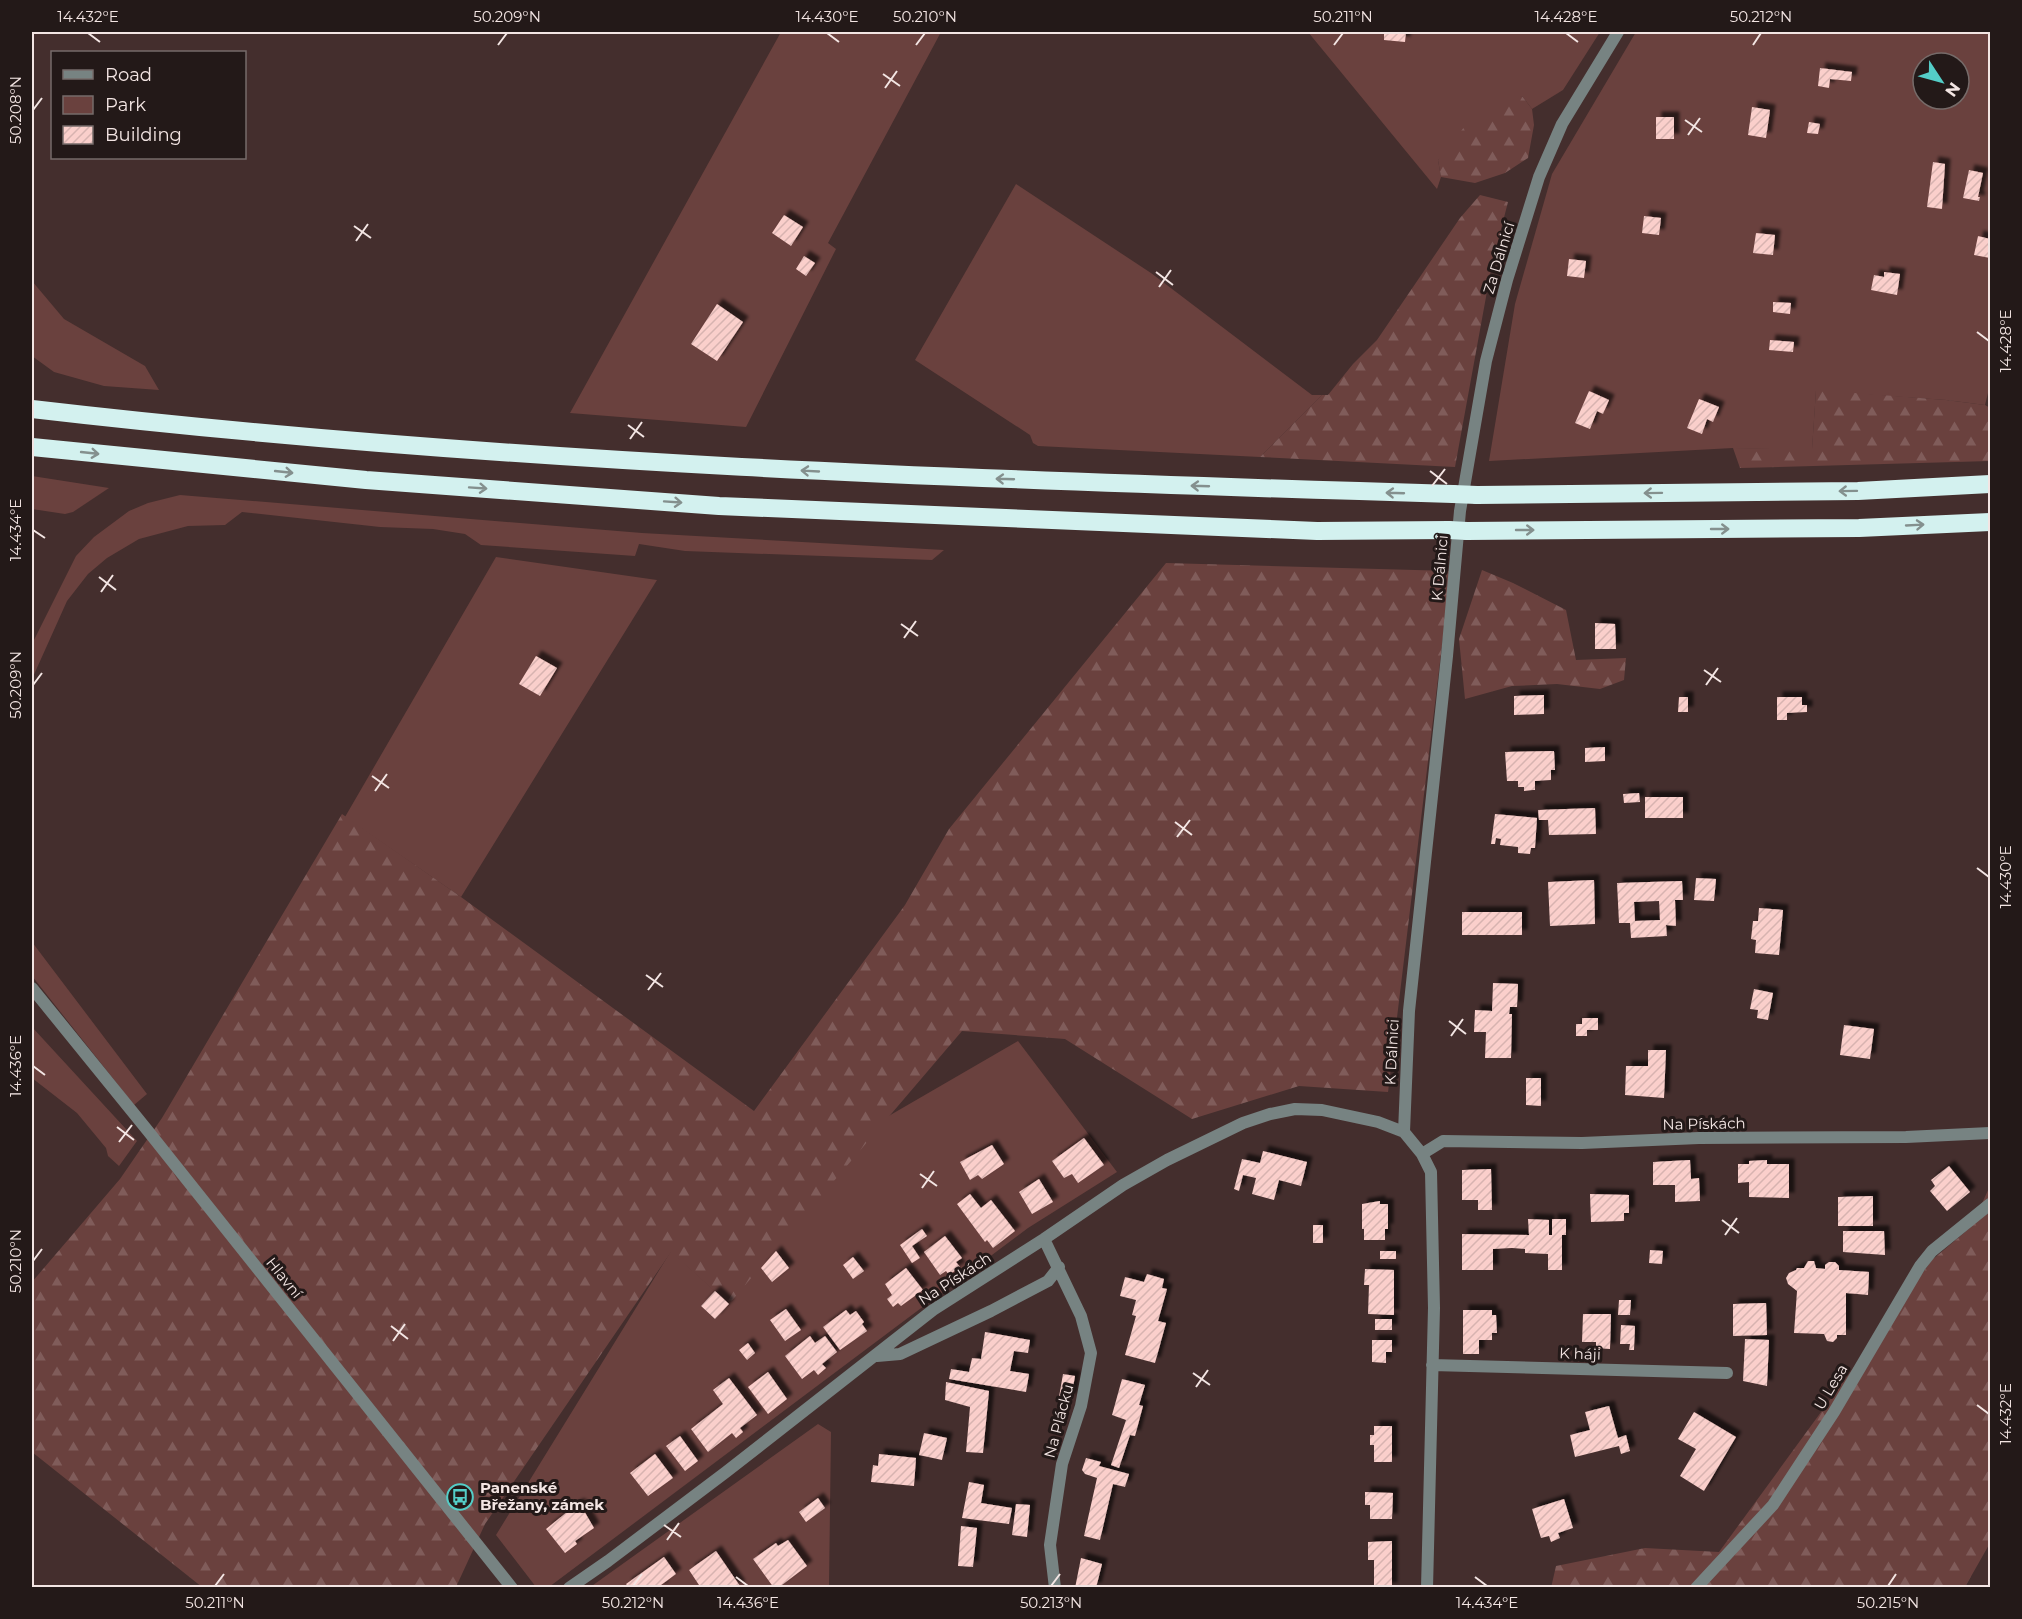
<svg xmlns="http://www.w3.org/2000/svg" width="2022" height="1619" font-family="Montserrat,sans-serif">
<style>
.green{fill:#6a413e;fill-rule:evenodd}
.forest{fill:url(#forest-firs)}
.building{fill:url(#building-hatch);fill-rule:evenodd;filter:url(#shadow)}
.lines{fill:none;stroke-linecap:round;stroke-linejoin:round}
.minor{stroke:#778382;stroke-width:12}
.tertiary{stroke:#778382;stroke-width:12}
.motorway{stroke:#d3f1ef;stroke-width:18}
.motorway-bridge{stroke:#d3f1ef;stroke-width:18}
.oneway{stroke:#84908e}
.ticks{fill:none;stroke:#f3e5e3;stroke-width:2}
.labels{text-anchor:middle;stroke-width:6;stroke-linejoin:round;paint-order:stroke}
.street-label{font-size:15px;fill:#f3e5e3;stroke:#231918}
.poi-label{font-size:15px;font-weight:bold;fill:#f3e5e3;stroke:#231918;text-anchor:start}
.neatline{fill:none;stroke:#f3e5e3;stroke-width:2}
.ticks-label{font-size:15px;text-anchor:middle;fill:#f3e5e3}
</style>
<defs>
<pattern id="forest-firs" width="22" height="20" patternUnits="userSpaceOnUse" patternTransform="scale(1.5)"><rect width="22" height="20" fill="#6a413e"/><path d="M5 1l3.5 6h-7zM16 11l3.5 6h-7z" fill="#805c5a"/></pattern>
<pattern id="building-hatch" width="6" height="6" patternUnits="userSpaceOnUse" patternTransform="scale(1.5)"><rect width="6" height="6" fill="#facfcb"/><path d="M-1 1l2-2M0 6l6-6M5 7l2-2" fill="none" stroke="#d7b3b0"/></pattern>
<filter id="shadow"><feDropShadow dx="5.5" dy="-5.5" stdDeviation="1.5" flood-color="#0009"/></filter>
</defs>
<rect width="100%" height="100%" fill="#442e2d"/>
<path class="green" d="M781 32H941L828 243 836 249 746 427 570 413Z
M1308 32H1600L1563 90 1532 109 1522 96 1438 160 1441 177 1437 189Z
M1636 32H1990V385L1985 405 1946 400 1816 391 1812 450 1733 448 1489 461 1515 304 1552 174ZM1923 63H1959V99H1923Z
M1016 184 1151 273 1312 395H1322L1260 457 1038 446 1033 443 1030 435 915 360Z
M32 281 64 319 145 366 159 390 104 386 54 372 32 356Z
M32 476 109 488 73 512 65 514 32 509Z
M180 495 642 533 944 550 932 560 685 551 639 544 635 556 481 545 465 534 433 529 380 527 242 512 225 525 188 526 139 539 107 558 88 574 67 601 32 679V644L76 556 94 537 129 511 148 503Z
M496 557 657 580 461 897 345 817Z
M32 942 147 1094 134 1105 32 976Z
M32 1027 137 1141 119 1166 108 1156 106 1148 77 1113 32 1078Z
M1018 1041 1117 1172 1028 1228 549 1587H536L496 1535 671 1251 715 1291 701 1306 715 1319 880 1121Z
M818 1424 831 1432 829 1587 589 1588Z"/>
<path class="forest" d="M1522 96 1532 109 1534 125 1528 158 1505 173 1475 183 1441 177 1438 160 1465 126 1507 100Z
M1480 195 1508 202 1492 264 1455 467 1260 457 1322 395H1328L1353 364 1377 340 1460 218Z
M1816 390 1946 400 1985 405 1990 408V461L1740 468 1733 448 1812 449Z
M1166 563 1451 571 1388 1092 1299 1086 1192 1119 1065 1039 962 1031 729 1304 671 1252 485 1524 456 1587H202L32 1452V1282L120 1179 162 1118 342 814 461 897 754 1111 905 905 949 829Z
M1482 570 1513 583 1566 610 1576 660 1626 658 1624 680 1600 689 1557 684 1512 686 1465 699 1459 639Z
M1990 1186V1543L1965 1587 1551 1588 1556 1566 1645 1548 1719 1552 1932 1260 1971 1227Z"/>
<path class="building" d="M1384 32H1406L1405 42 1384 40Z
M1820 68 1852 72 1851 81 1830 79 1829 88 1818 86Z
M1752 107 1770 110 1766 138 1748 135Z
M1656 117H1674V139H1656Z
M1809 122 1820 124 1818 134 1807 133Z
M1933 162 1945 164 1942 209 1927 207Z
M1969 170 1983 173 1978 197H1980L1979 201 1963 198Z
M784 215 803 227 791 246 772 233Z
M1644 216 1661 218 1659 235 1642 233Z
M1756 233 1775 235 1773 255 1753 253Z
M1978 236 1990 239V258L1974 255Z
M804 256 815 263 806 276 796 269Z
M1569 259 1586 261 1584 278 1567 276Z
M1884 272 1900 274 1897 295 1871 290 1874 275 1884 277Z
M1773 302 1791 303 1790 314 1773 312Z
M717 304 743 322 717 361 691 344Z
M1770 340 1794 342 1793 352 1769 350Z
M1589 391 1609 400 1603 414 1597 411 1590 429 1575 423Z
M1699 399 1719 407 1713 422 1707 419 1702 434 1687 428Z
M1595 623 1615 624 1616 649H1595Z
M536 656 557 668 540 696 519 684Z
M1544 695V714L1514 715V696Z
M1679 697H1688V712H1678Z
M1777 697H1802V705H1807V712L1787 713V720H1777Z
M1605 747V761L1585 762V748Z
M1554 751 1555 770H1551V780L1535 781V790H1533L1524 791V787H1518V781H1507L1505 752Z
M1639 793 1640 802 1624 803 1623 794Z
M1645 797H1683V818H1645Z
M1595 808 1596 834 1549 835 1548 820H1539L1538 810Z
M1495 814 1537 818 1535 848H1531L1530 854 1518 853V847L1500 845 1501 839 1496 838 1495 844H1491Z
M1696 878 1716 879 1714 901 1694 900Z
M1594 880 1595 924 1550 926 1548 882Z
M1682 881 1683 900H1675L1676 926 1666 925 1667 936 1631 938 1630 923H1619L1617 883ZM1659 901 1660 920 1635 921 1634 902Z
M1759 908 1783 910 1779 955 1755 953 1756 940 1751 939 1753 921H1758Z
M1462 912H1522V935H1462Z
M1493 983 1518 984 1517 1007H1510L1509 1014H1512L1511 1058H1485L1486 1032H1474L1475 1010 1492 1011Z
M1754 989 1773 993 1768 1020 1757 1018 1758 1010 1750 1009Z
M1582 1018H1598V1030H1587V1036H1576V1024H1582Z
M1844 1025 1874 1029 1870 1059 1840 1055Z
M1648 1050H1666L1664 1098 1625 1095 1626 1066H1648Z
M1526 1078H1541V1106L1526 1105Z
M1084 1138 1104 1165 1078 1183 1072 1174 1064 1178 1052 1161Z
M992 1145 1004 1164 982 1179 978 1175 970 1180 960 1162Z
M1263 1151 1307 1162 1301 1186 1279 1180 1274 1200 1252 1194 1256 1178 1243 1175 1239 1191 1234 1189 1242 1159 1260 1163Z
M1690 1160 1691 1179 1699 1178 1700 1201 1675 1202V1185H1653V1162Z
M1767 1160V1164H1789V1198L1749 1197V1182L1738 1183V1164H1749V1161Z
M1949 1166 1970 1192 1947 1211 1930 1191 1935 1186 1931 1180Z
M1491 1169 1492 1210H1478V1200H1462V1170Z
M1039 1179 1053 1202 1032 1214 1019 1192Z
M970 1194 981 1208 991 1200 1015 1231 993 1248 987 1240 985 1242 957 1204Z
M1590 1194 1629 1195V1213H1624V1221L1591 1222Z
M1873 1196V1226H1838V1197Z
M1380 1201V1204H1388V1229H1385V1240H1364V1229H1362V1204Z
M1528 1219 1549 1220V1235H1552V1219H1566V1235H1562V1270H1548V1254L1525 1253V1249L1512 1248 1493 1249V1270H1462V1234L1529 1235Z
M1313 1225H1323V1243H1313Z
M922 1229 927 1236 912 1246 920 1258 912 1263 900 1245Z
M1843 1231H1884L1885 1255 1843 1252Z
M945 1236 962 1258 956 1262 960 1267 949 1275 946 1271 940 1275 924 1252Z
M1650 1250 1663 1251 1662 1264 1649 1263Z
M776 1251 789 1268 772 1282 761 1268Z
M1380 1251H1396V1259H1380Z
M853 1257 864 1271 853 1279 843 1265Z
M1808 1261H1814L1816 1268 1825 1269V1265L1829 1262H1835L1839 1266V1270L1869 1272 1868 1295 1846 1293V1335H1837V1338L1833 1342 1827 1341 1824 1334 1794 1333 1797 1291 1788 1284 1786 1278 1789 1273 1796 1270 1797 1268H1804Z
M906 1268 923 1290 901 1306 898 1303 893 1307 887 1299 892 1295 885 1284Z
M1365 1269 1394 1270V1315L1368 1314 1369 1285H1364Z
M1147 1274 1164 1279 1162 1288 1167 1289 1158 1321 1166 1323 1155 1363 1125 1355 1136 1316 1132 1315 1136 1300 1120 1296 1125 1277 1144 1282Z
M715 1291 729 1304 715 1319 701 1306Z
M1619 1300H1631L1630 1315H1618Z
M1766 1303 1767 1335 1733 1336V1304Z
M786 1309 801 1330 785 1341 770 1320Z
M846 1310 850 1315 856 1311 864 1322 862 1324 867 1331 840 1350 823 1327Z
M1463 1310H1492V1315H1496L1497 1333H1492V1340H1479V1354H1463Z
M1583 1314H1611L1610 1349 1596 1348V1342H1582Z
M1375 1319H1392V1330H1375Z
M1621 1325 1635 1326 1634 1350H1629L1630 1344H1620Z
M985 1332 1030 1340 1028 1353 1014 1351 1010 1371 1029 1374 1026 1392 949 1379 951 1369 969 1372 972 1358 981 1359Z
M810 1336 815 1343 825 1336 837 1352 822 1364 826 1368 818 1375 814 1370 802 1379 785 1356Z
M1745 1339 1769 1340 1767 1386 1743 1381Z
M1372 1340H1392V1352H1386V1363L1372 1362Z
M748 1343 755 1353 747 1360 739 1350Z
M768 1372 787 1399 768 1414 748 1387Z
M1063 1374 1075 1376 1071 1399 1059 1397Z
M729 1378 757 1415 740 1428 743 1432 736 1438 732 1433 708 1452 691 1429 723 1404 713 1390Z
M1122 1379 1145 1385 1139 1405 1143 1406 1135 1436 1130 1435 1119 1468 1111 1465 1126 1420 1112 1415Z
M946 1382 989 1391 983 1453 966 1452 970 1407 945 1400Z
M1609 1406 1618 1438 1626 1435 1630 1451 1621 1454 1619 1446 1575 1457 1570 1435 1590 1430 1585 1412Z
M1694 1412 1736 1437 1704 1491 1680 1476 1696 1449 1678 1439Z
M1374 1426H1392V1462H1374V1445H1370V1435H1374Z
M924 1433 947 1438 942 1460 919 1455Z
M680 1436 698 1461 685 1471 666 1446Z
M655 1454 673 1478 648 1496 630 1473Z
M879 1454 916 1458 914 1486 871 1482 873 1465 878 1466Z
M1086 1458 1101 1462 1099 1466 1129 1474 1125 1487 1113 1484 1100 1540 1084 1536 1097 1478 1085 1474 1082 1470Z
M969 1482 984 1485 981 1503 1012 1508 1009 1524 962 1518Z
M1365 1492 1393 1493 1392 1519H1370V1505H1365Z
M818 1498 825 1508 806 1522 799 1512Z
M1564 1499 1573 1528 1558 1533 1560 1538 1551 1542 1549 1536 1541 1538 1532 1509Z
M577 1504H580L594 1528 575 1541 577 1544 565 1553 546 1529Z
M1016 1504 1030 1505 1027 1537 1012 1535Z
M961 1526 977 1528 973 1567 958 1566Z
M788 1540 807 1566 778 1588H774L753 1559 776 1543 778 1546Z
M1392 1541V1588H1374V1560H1368V1542Z
M716 1551 740 1586 737 1588H701L689 1570Z
M664 1557 676 1574 661 1585 663 1588H629L626 1584Z
M1081 1558 1102 1564 1096 1588H1075Z"/>
<g class="lines">
<path class="minor" d="M1422 1154 1443 1141 1582 1143 1699 1138 1906 1137 1990 1133
M1044 1239 1081 1316 1091 1353 1081 1406 1062 1464 1050 1545 1055 1588
M877 1356 900 1354 991 1311 1048 1281 1059 1267
M1432 1365 1727 1373
M569 1588 608 1561 726 1472 933 1310 1044 1239 1123 1185 1167 1160 1243 1123 1270 1114 1295 1109 1322 1110 1378 1122 1404 1132
M1427 1588 1434 1308 1431 1172 1422 1154 1404 1132 1409 1011 1447 656 1460 511 1486 361 1507 280 1539 177 1562 124 1618 32
M1696 1588 1773 1505 1834 1412 1920 1266 1932 1251 1990 1204"/>
<path class="tertiary" d="M32 988 148 1131 512 1588"/>
<path class="motorway" d="M32 409C503 464 979 480 1453 494
M32 447 366 480 719 506 1317 531 1449 530
M1477 495 1858 491 1990 484
M1467 531 1859 528 1990 522"/>
<path class="motorway-bridge" d="M1453 494 1477 495
M1449 530 1467 531"/>
</g>
<defs><path id="oneway-shaft" d="M-6 0H5M1.5-3L5.5 0L1.5 3" fill="none" stroke-width="1.6" stroke-linecap="round" stroke-linejoin="round" transform="scale(1.5)"/></defs>
<g class="oneway">
<use href="#oneway-shaft" transform="translate(90 453) rotate(6)"/>
<use href="#oneway-shaft" transform="translate(810 471) rotate(-177)"/>
<use href="#oneway-shaft" transform="translate(284 472) rotate(6)"/>
<use href="#oneway-shaft" transform="translate(1005 479) rotate(-178)"/>
<use href="#oneway-shaft" transform="translate(1200 486) rotate(-178)"/>
<use href="#oneway-shaft" transform="translate(478 488) rotate(4)"/>
<use href="#oneway-shaft" transform="translate(1848 491) rotate(179)"/>
<use href="#oneway-shaft" transform="translate(1395 493) rotate(-178)"/>
<use href="#oneway-shaft" transform="translate(1653 493) rotate(179)"/>
<use href="#oneway-shaft" transform="translate(673 502) rotate(4)"/>
<use href="#oneway-shaft" transform="translate(1915 525) rotate(-3)"/>
<use href="#oneway-shaft" transform="translate(1720 529)"/>
<use href="#oneway-shaft" transform="translate(1525 530)"/>
</g>
<path class="ticks" d="M88 33 100 42M827 33 839 42M1566 33 1578 42M498 45 507 33M916 45 925 33M1334 45 1343 33M1753 45 1761 33M883 74 900 86M885 88 897 71M33 110 42 98M1685 120 1702 132M1688 135 1700 118M354 226 371 238M356 241 368 224M1156 272 1173 285M1159 287 1171 270M1977 332 1989 341M628 425 644 437M630 439 642 422M1430 471 1447 484M1432 486 1445 469M33 530 45 538M99 577 116 590M101 592 113 575M901 624 918 636M904 638 916 621M1704 670 1721 682M33 685 42 673M1706 685 1718 668M372 776 389 788M375 791 387 774M1175 822 1192 835M1177 837 1190 820M1977 868 1989 877M646 975 663 987M648 990 661 973M1449 1021 1466 1034M1451 1036 1463 1019M33 1066 45 1075M117 1127 134 1140M119 1142 132 1125M920 1174 937 1186M922 1188 934 1171M1722 1220 1739 1233M1725 1235 1737 1218M33 1261 42 1249M391 1326 408 1339M393 1341 405 1324M1193 1373 1210 1385M1196 1387 1208 1370M1977 1405 1989 1414M664 1525 681 1537M667 1540 679 1523M736 1577 748 1586M1475 1577 1487 1586M215 1586 224 1574M633 1586 642 1574M1051 1586 1060 1574M1888 1586 1896 1574"/>
<defs>
<g id="bus-ring" transform="scale(1.35)"><circle r="9.5" fill="#231918" stroke="#54cdc7" stroke-width="1.5"/><path d="M-5-6H5V4H4V6H2V4H-2V6H-4V4H-5ZM-3.5-4V0h7V-4ZM-3.5 1.2v1.5H-2V1.2ZM2 1.2v1.5H3.5V1.2Z" fill="#54cdc7"/></g>
</defs>
<g fill-rule="evenodd">
<use href="#bus-ring" x="460" y="1497"/>
</g>
<g class="labels">
<g class="street-label">
<text transform="translate(1499 258) rotate(-73)" y="5">Za Dálnicí</text>
<text transform="translate(1440 568) rotate(-85)" y="5">K Dálnici</text>
<text transform="translate(1392 1052) rotate(-87)" y="5">K Dálnici</text>
<text transform="translate(1704 1124) rotate(-1)" y="5">Na Pískách</text>
<text transform="translate(284 1278) rotate(51)" y="5">Hlavní</text>
<text transform="translate(955 1279) rotate(-33)" y="5">Na Pískách</text>
<text transform="translate(1580 1354) rotate(2)" y="5">K háji</text>
<text transform="translate(1831 1387) rotate(-59)" y="5">U Lesa</text>
<text transform="translate(1059 1421) rotate(-75)" y="5">Na Plácku</text>
</g>
<g class="poi-label">
<text x="480" y="1493">Panenské<tspan x="480" dy="17">Břežany, zámek</tspan></text>
</g>
</g>
<rect width="2022" height="1619" fill="none" stroke="#231918" stroke-width="66"/>
<rect x="51" y="51" width="195" height="108" fill="#231918" stroke="#766b69" stroke-width="1.5"/>
<rect x="63" y="70" width="30" height="9" fill="#778382" stroke="#766b69" stroke-width="1.5"/>
<text x="105" y="81" font-size="18" fill="#f3e5e3">Road</text>
<rect x="63" y="96" width="30" height="18" fill="#6a413e" stroke="#766b69" stroke-width="1.5"/>
<text x="105" y="111" font-size="18" fill="#f3e5e3">Park</text>
<rect x="63" y="126" width="30" height="18" fill="url(#building-hatch)" stroke="#766b69" stroke-width="1.5"/>
<text x="105" y="141" font-size="18" fill="#f3e5e3">Building</text>
<g transform="translate(1941 81) rotate(126)"><circle r="28" fill="#231918" stroke="#766b69" stroke-width="1.5"/>
<path d="M0-4.5L10 22L0 15L-10 22Z" fill="#54cdc7"/>
<text y="-9" font-size="16" font-weight="bold" text-anchor="middle" fill="#f3e5e3">N</text>
</g>
<rect x="33" y="33" width="1956" height="1553" class="neatline"/>
<g class="ticks-label">
<text x="88" y="22">14.432°E</text>
<text x="507" y="22">50.209°N</text>
<text x="827" y="22">14.430°E</text>
<text x="925" y="22">50.210°N</text>
<text x="1343" y="22">50.211°N</text>
<text x="1566" y="22">14.428°E</text>
<text x="1761" y="22">50.212°N</text>
<text transform="translate(16 110) rotate(-90)" y="5">50.208°N</text>
<text transform="translate(2006 341) rotate(-90)" y="5">14.428°E</text>
<text transform="translate(16 530) rotate(-90)" y="5">14.434°E</text>
<text transform="translate(16 685) rotate(-90)" y="5">50.209°N</text>
<text transform="translate(2006 877) rotate(-90)" y="5">14.430°E</text>
<text transform="translate(16 1066) rotate(-90)" y="5">14.436°E</text>
<text transform="translate(16 1261) rotate(-90)" y="5">50.210°N</text>
<text transform="translate(2006 1414) rotate(-90)" y="5">14.432°E</text>
<text x="215" y="1608">50.211°N</text>
<text x="633" y="1608">50.212°N</text>
<text x="748" y="1608">14.436°E</text>
<text x="1051" y="1608">50.213°N</text>
<text x="1487" y="1608">14.434°E</text>
<text x="1888" y="1608">50.215°N</text>
</g>
</svg>
